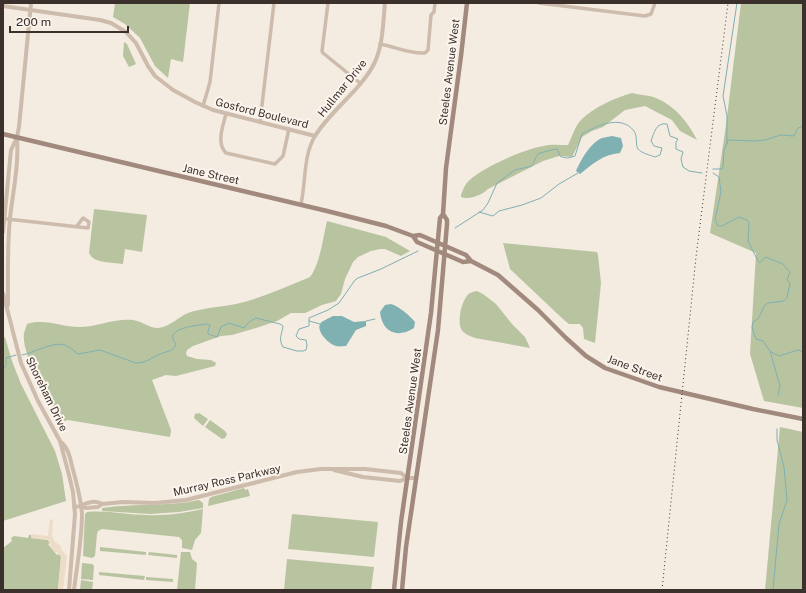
<svg xmlns="http://www.w3.org/2000/svg" width="806" height="593" font-family="'Public Sans',sans-serif">
<style>
.green{fill:#b8c4a0}
.plaza{fill:#ecdcc8}
.water{fill:#7fb0b2}
.lines{fill:none;stroke-linecap:round;stroke-linejoin:round}
.stream{stroke:#7fb0b2;stroke-width:1}
.minor{stroke:#cdbbac;stroke-width:3.5}
.tertiary{stroke:#cdbbac;stroke-width:4}
.secondary{stroke:#a18a7d;stroke-width:4.5}
.rail{stroke:#3b302b;stroke-width:1;stroke-dasharray:1 3;stroke-linecap:butt}
.labels{text-anchor:middle;stroke-width:4;stroke-linejoin:round;paint-order:stroke}
.street-label{font-size:11px;fill:#3b302b;stroke:#fbf5ee}
</style>
<rect width="100%" height="100%" fill="#f4ebe1"/>
<path class="green" d="M115 3H190L183 62 171 59 168 78 155 66 140 38 125 24 113 17Z
M741 3H803V408L764 401 750 354 756 253 710 233 726 125Z
M124 42 127 44 136 64 129 67 123 56Z
M632 93C640 95 649 95 656 98 675 106 688 122 697 140L680 131 672 120 645 106 625 110 603 127 592 131 582 137 572 157 559 156 543 161 488 189C482 195 470 200 461 197V195C462 192 464 187 466 184 477 169 525 149 543 146 551 144 560 145 568 145 572 137 575 126 581 120 594 107 615 98 632 93Z
M94 209 147 215 142 252 125 249 123 264C112 262 94 264 89 253Z
M327 221 386 237 410 251 401 256 385 249H380L371 251 358 257 353 262 345 279 341 294 336 301 322 305 305 313H291L277 321 256 328 232 335 221 336 193 346 187 350 186 353 187 356 197 359 211 360 216 363 215 366 176 376 166 375 152 380 171 430 170 437 68 420 64 421 61 419C49 400 21 355 24 333 25 330 26 327 27 324 44 318 62 327 79 327 97 327 114 318 133 320 142 321 149 328 158 328 170 327 178 317 188 313 201 308 222 307 236 304 262 298 286 287 310 277 320 264 323 238 327 221Z
M503 243 597 252 598 255 601 283 595 343 584 339 583 328 580 324H569L564 320 510 269Z
M477 291 483 294 496 304 512 324 525 337 530 348 475 338C470 336 464 334 461 329 457 320 462 298 470 293 472 292 474 292 477 291Z
M5 337 12 361 21 384 55 451 62 474 66 501 3 521V339Z
M199 413 208 419 203 426 194 418 195 414Z
M210 420 225 431 227 434 225 438 222 439 205 427Z
M780 427 803 432V590H765Z
M244 488 245 490 248 489 250 496 208 506 209 499 211 497Z
M199 500 203 503V508L179 512 150 514 102 511V508C134 503 166 507 199 500Z
M203 509 201 533 195 540 192 550 182 548V540L179 537 102 529 98 531 97 534 95 556 92 558 83 556 85 514 87 512C107 510 127 515 147 515 166 516 184 513 203 509Z
M292 514 378 522 374 557 288 549Z
M29 535H31V538L48 540 50 543 48 544 57 555 59 554 61 557 58 590H3V548L12 541 11 538 14 536 28 538Z
M100 547 146 552V555L100 551Z
M149 552 177 555V558L148 555Z
M181 552H190L192 559 197 563 195 590H177Z
M287 559 374 567 371 590H284Z
M82 563 92 564 94 566 93 580 81 579Z
M99 572 145 576 144 580 99 575Z
M146 577 173 579V582L146 580Z
M81 580 93 582 92 590H80Z"/>
<path class="plaza" d="M50 519 53 520 52 536 55 542 60 545 61 549 67 556 63 590H58L61 557 57 552H54L48 540 31 538V534L48 536Z"/>
<path class="water" d="M612 136 621 138 623 146 620 153C602 155 594 163 580 174L576 171C581 160 590 143 602 138 605 137 609 137 612 136Z
M391 304C400 307 409 315 415 322L414 328C397 339 382 332 380 312L385 305Z
M333 316H342L354 322 366 321V326L356 330 346 346C343 346 339 347 336 346 330 345 316 332 320 324 321 321 330 318 333 316Z"/>
<g class="lines">
<path class="stream" d="M727 144V116L723 96 737 3
M713 169H722L723 167 724 150 728 140 755 141 765 140 781 135 794 136 798 128 803 126
M713 173 719 177 721 192 715 219 718 226H722L739 217 747 220 749 223 748 241 758 261 760 263 765 257 783 264 790 272 787 280 790 283 787 298 784 301 768 303 765 305 758 319 753 322 752 328 756 339 763 341 770 351 780 386 778 395
M479 212 493 216 499 211 522 205 541 198 559 184 578 173
M455 228 483 210 488 203 497 183 501 180 515 170 532 166C534 163 536 156 538 154 539 153 555 149 557 149L560 156C566 159 569 158 575 156L582 134C596 126 621 114 634 131 638 137 635 145 638 149 641 153 650 155 655 157L660 155 662 148 654 146 651 141C654 133 656 122 667 124L670 136 678 139 676 142V149L683 152 681 159 683 167 689 171 702 173
M309 321 320 324
M366 321 375 319
M771 352 779 356 798 350 803 352
M22 355C34 353 53 341 65 345 70 347 74 351 78 354L100 350 136 363C147 363 150 358 160 354 166 351 174 352 176 344 161 328 200 325 207 324L210 325 208 331V334L217 337 221 327 229 323 244 328 249 322 256 318 280 324 283 326C282 335 278 338 283 347L297 351H303L306 350 307 345 306 340 299 339 296 336 299 329 309 326V318L328 310 339 303 355 280 358 278 381 269 418 251
M3 369 6 366V358L16 355
M773 590 779 524 787 500 784 467 777 440V429"/>
<path class="minor" d="M328 3 322 51 323 53 360 83
M539 3 645 16 651 14 655 3
M380 44C396 47 409 54 425 53L428 50 431 15 434 12 435 3
M203 106 210 82 219 3
M226 114C223 126 216 143 226 153L275 164 283 156 289 129
M260 122 274 3
M301 204C306 182 303 156 315 136
M7 219 88 228 89 222 83 218 77 226"/>
<path class="tertiary" d="M3 6 100 20 111 23 126 32 136 43 148 66 155 76 173 90 195 102 213 110 315 136C331 110 360 91 374 64 383 46 383 23 385 3
M3 232 11 150 17 137 19 127 31 3
M3 293 21 363 38 401 60 441 69 475 73 492 75 514 69 590
M8 305C8 276 7 247 10 218 13 191 19 165 17 138
M61 442C68 448 70 457 72 466 76 481 81 498 82 514 82 539 77 565 74 590
M334 470 363 477 400 481 407 478H416
M81 506C87 502 96 500 102 504
M74 507 81 506 86 508 98 507 102 504 123 502 155 503 186 500 297 472 321 469H365L401 473 407 478"/>
<path class="secondary" d="M3 134 327 211 386 226 413 236 420 235 466 255 471 261 498 275 538 310 566 338 586 356 605 368 659 387 753 409 803 419
M413 236 417 242 463 262 471 261
M394 590 401 522 431 313 440 218 443 214 446 168 461 56 467 3
M402 590 406 547 438 330 447 224V220L443 214"/>
<path class="rail" d="M662 590 696 257 728 3"/>
</g>
<g class="labels">
<g class="street-label">
<text transform="translate(449 72) rotate(-83)" y="4">Steeles Avenue West</text>
<text transform="translate(342 88) rotate(-51)" y="4">Hullmar Drive</text>
<text transform="translate(262 113) rotate(14)" y="4">Gosford Boulevard</text>
<text transform="translate(211 174) rotate(13)" y="4">Jane Street</text>
<text transform="translate(635 368) rotate(20)" y="4">Jane Street</text>
<text transform="translate(47 394) rotate(64)" y="4">Shoreham Drive</text>
<text transform="translate(410 401) rotate(-82)" y="4">Steeles Avenue West</text>
<text transform="translate(227 480) rotate(-13)" y="4">Murray Ross Parkway</text>
</g>
</g>
<rect width="806" height="593" fill="none" stroke="#3b302b" stroke-width="8"/>
<path d="M10 26v6h118v-6" fill="none" stroke="#3b302b" stroke-width="2"/>
<text x="16" y="26" font-size="12" fill="#3b302b" stroke="#fbf5ee" stroke-width="3" paint-order="stroke">200 m</text>
</svg>
